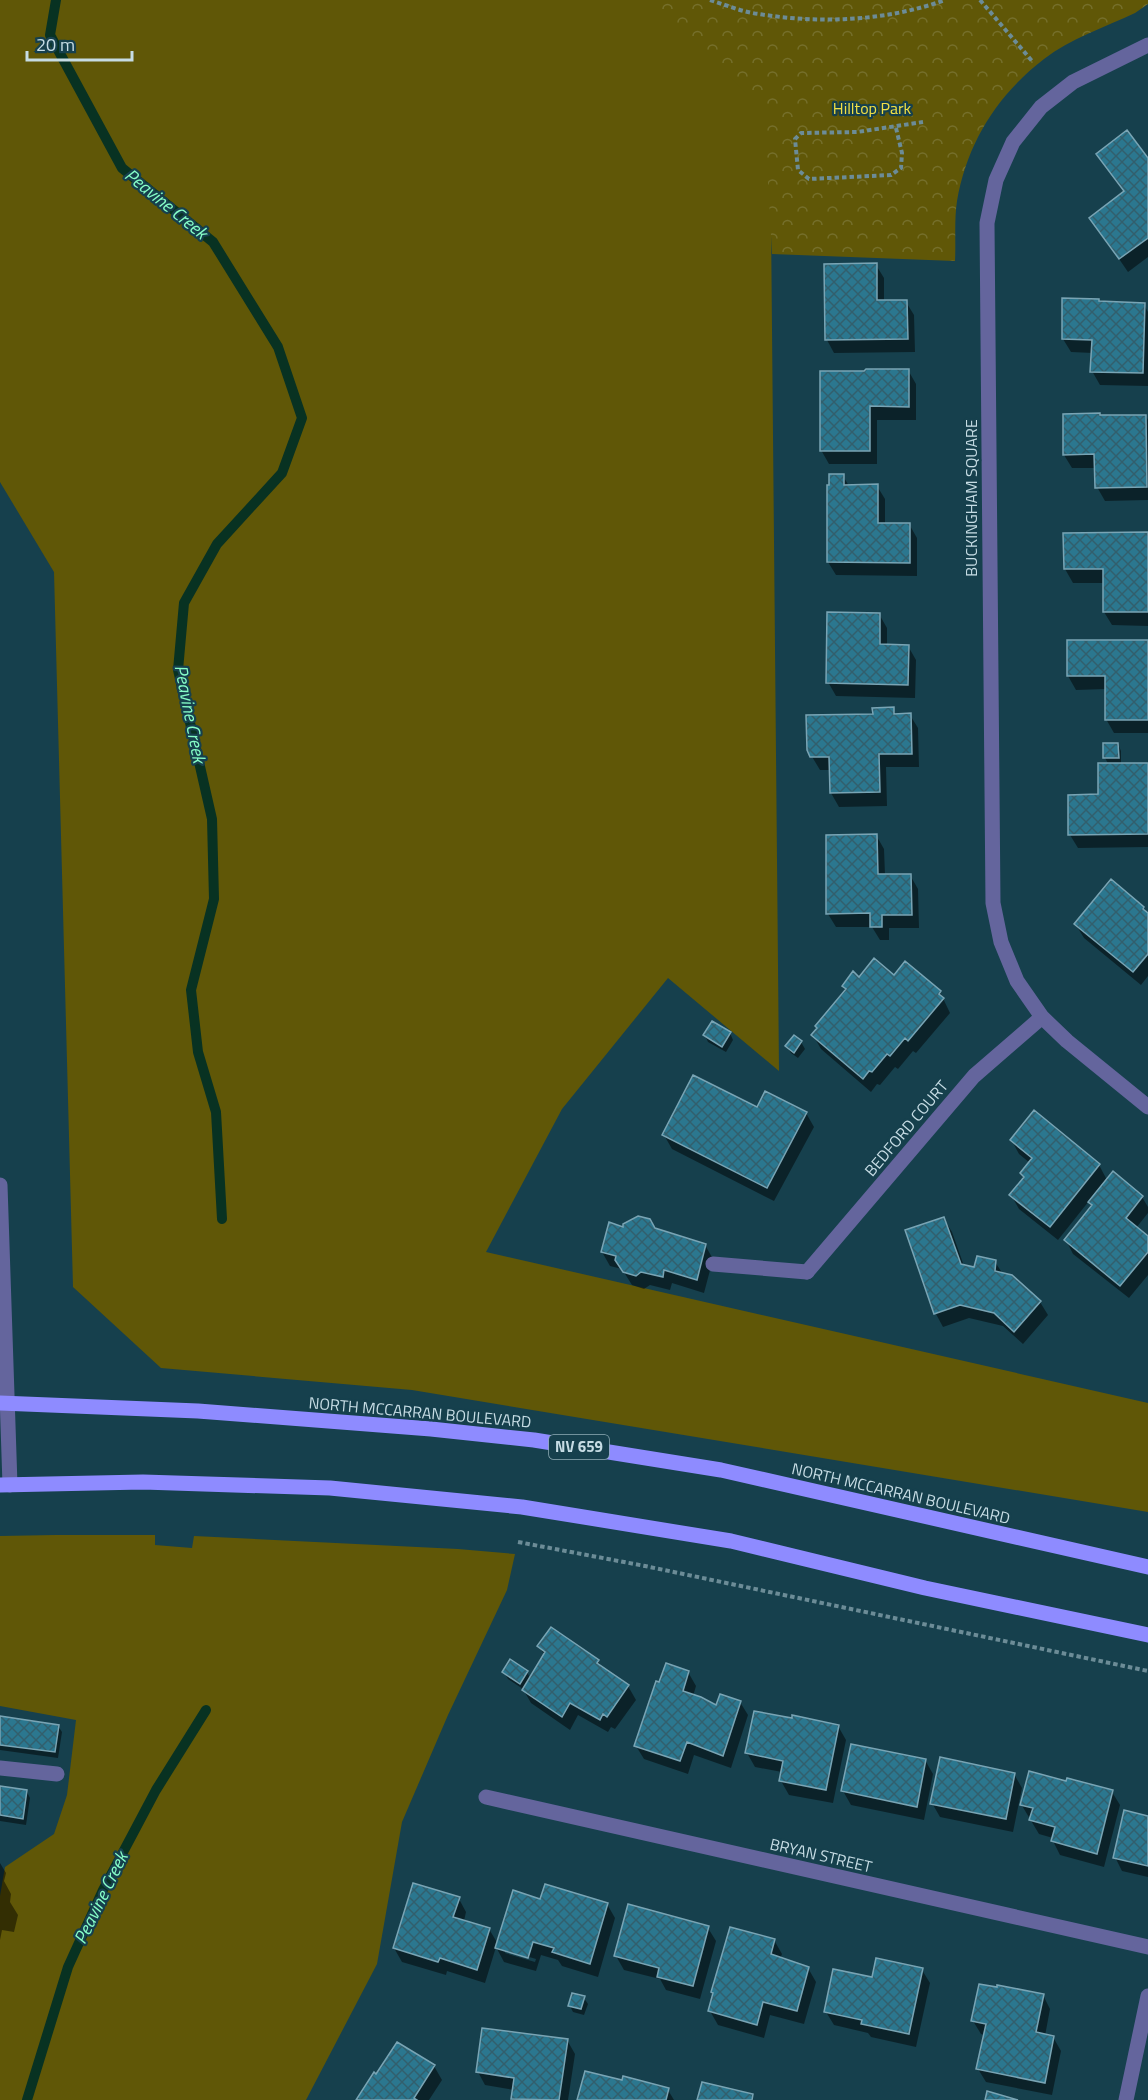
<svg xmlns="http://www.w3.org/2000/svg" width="1148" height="2100" font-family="'Titillium Web',sans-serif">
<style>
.green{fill:#605707}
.park{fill:url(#park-crowns)}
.shadow{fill:#0007;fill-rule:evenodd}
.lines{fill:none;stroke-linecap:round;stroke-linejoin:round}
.stream{stroke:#083222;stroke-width:10}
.building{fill:url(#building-cross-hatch);stroke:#79a4b4;stroke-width:1.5}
.path{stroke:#6c8c97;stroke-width:4;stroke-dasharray:4.5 3;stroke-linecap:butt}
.service{stroke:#64659d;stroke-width:15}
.minor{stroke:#64659d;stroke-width:15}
.tertiary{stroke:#64659d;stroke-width:15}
.primary{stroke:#8e8bff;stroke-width:15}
.labels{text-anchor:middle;stroke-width:4.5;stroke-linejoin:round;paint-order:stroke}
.shield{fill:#16404d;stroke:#91adb7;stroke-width:1.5}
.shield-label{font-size:15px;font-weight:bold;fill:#c6dce4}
.park-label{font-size:16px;fill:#f2e046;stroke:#16404d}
.street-label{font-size:16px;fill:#c6dce4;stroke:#16404d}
.water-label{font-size:18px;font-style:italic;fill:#87fec8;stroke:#16404d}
</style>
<defs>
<pattern id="park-crowns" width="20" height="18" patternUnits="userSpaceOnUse" patternTransform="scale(1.5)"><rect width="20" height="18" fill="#605707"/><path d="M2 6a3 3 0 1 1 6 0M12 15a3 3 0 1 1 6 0" fill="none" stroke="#756f2b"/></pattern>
<pattern id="building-cross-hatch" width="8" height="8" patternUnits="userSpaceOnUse" patternTransform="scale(1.5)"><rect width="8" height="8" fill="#2b778f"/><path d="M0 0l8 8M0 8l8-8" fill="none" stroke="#325f6d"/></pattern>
</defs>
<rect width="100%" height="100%" fill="#16404d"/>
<path class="green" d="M0 0H653L770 116 779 1071 668 978 562 1109 486 1252 1148 1403V1512L412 1390 161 1368 73 1287 54 572 0 482Z
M55 1535H155V1545L192 1548 194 1536 458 1549 515 1554 507 1590 448 1715 402 1822 377 1964 306 2100H0V1896L5 1867 54 1834 67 1795 76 1720 0 1706V1536Z"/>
<path class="park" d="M652 0H1148V4L1135 13C1105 27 1070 39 1044 59 997 95 967 143 957 201 954 220 956 242 955 261L772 254 764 111Z"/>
<path class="shadow" d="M1098 154 1148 162V257L1128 272 1091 218 1125 193Z
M876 265 884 278V302H906L914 315 915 352 834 353 827 340Z
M1144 305 1148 312V386L1100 385 1092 371 1093 353 1071 352 1063 339Z
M908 370 916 384V420H877V464H829L821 450Z
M1146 416 1148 420V500L1105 501 1097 487 1096 468H1072L1064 455Z
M843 476 849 486H877L885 499V525L909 524 917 538V576L836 575 828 562Z
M1065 534H1148V626L1112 625 1104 612V583H1073L1065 569Z
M879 614 887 628V646H908L916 660 915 698 836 696 828 682Z
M1068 641 1148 642V733H1114L1106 719V689L1076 690 1068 676Z
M893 709 896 715H910L918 728 919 767H886L887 806 839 807 831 793V770H820L808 750 874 716Z
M1118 744 1121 751V765H1148V847L1078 848 1070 835 1100 796 1109 765 1105 758Z
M876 835 884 849 885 875H910L918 889 919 928H889V940H880L872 927H836L828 914Z
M1148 914V976L1141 985 1084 938 1076 925Z
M894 977 940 992 950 1013 916 1053 913 1051 898 1069 895 1067 880 1085 877 1084 871 1092 821 1049 813 1035 846 991 843 986 859 979Z
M730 1033 733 1040 726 1052 708 1042 705 1035Z
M794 1037 801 1042 805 1049 798 1058 791 1053 787 1047Z
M758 1110 806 1113 814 1127 774 1201 672 1149 664 1135Z
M1012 1141 1099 1165 1107 1180 1142 1197 1148 1207V1213L1136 1228 1148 1238V1275L1129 1298 1073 1254 1066 1240 1092 1207 1089 1201 1058 1240 1019 1209 1011 1195 1024 1178 1022 1173 1030 1163 1019 1154Z
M944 1219 952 1232 964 1266 976 1269 995 1262 1003 1274 1040 1302 1048 1315 1023 1344 1003 1326 969 1318 943 1327 936 1314 907 1231Z
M625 1229 654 1230 705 1245 713 1259 704 1293 672 1283 670 1290 650 1285 644 1289 632 1285 622 1269 610 1266 602 1252Z
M539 1646 598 1661 602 1668 628 1686 636 1700 615 1729 611 1727 608 1732 578 1715 570 1730 531 1703 523 1689 508 1679 504 1672H527L530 1678 545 1656Z
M688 1672 696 1686 693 1696 717 1708 740 1702 748 1715 731 1768 694 1755 688 1774 644 1759 636 1746Z
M0 1718 58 1726 62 1732 58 1758 0 1750Z
M838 1726 846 1740 833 1803 789 1795 781 1781 782 1772 755 1767 747 1753Z
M925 1760 933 1774 924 1820 851 1805 843 1791Z
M1014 1774 1022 1788 1013 1832 940 1817 932 1803Z
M0 1788 27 1792 30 1798 26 1825 0 1821Z
M1112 1792 1120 1805 1104 1867 1060 1855 1053 1841V1838L1039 1834 1021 1804Z
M1148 1818V1877L1122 1871 1115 1857Z
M0 1863 6 1873 4 1881 11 1894 10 1902 18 1915 14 1932 2 1930 0 1940Z
M459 1899 466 1912 464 1921 489 1929 498 1944 541 1900 607 1904 615 1918 598 1977 562 1966 558 1960 541 1955 536 1971 504 1962 496 1947 485 1983 447 1971 446 1975 402 1962 394 1948ZM505 1950 536 1959 535 1962 505 1953Z
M708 1928 716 1941 700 1999 666 1990 660 1979 624 1970 616 1956Z
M774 1940 782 1954 780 1959 808 1968 816 1982 804 2024 770 2015 764 2038 718 2025 710 2011Z
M922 1970 930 1983 916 2047 871 2037 868 2033 834 2025 826 2012 874 1979Z
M1043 1995 1050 2009 1045 2036 1053 2037 1061 2051 1052 2095 986 2082 978 2069 985 2035 981 2034 973 2021Z
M584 1998 588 2004 584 2015 573 2012 570 2006Z
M567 2040 575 2054 568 2100H513L514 2090 485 2085 478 2072Z
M434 2066 442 2080 429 2100H358Z
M668 2090 674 2100H579Z"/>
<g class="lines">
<path class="stream" d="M56 0 50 35 122 168 213 242 278 347 302 418 282 473 217 544 184 603 178 670 212 819 214 899 191 990 198 1052 216 1112 222 1219
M27 2100 68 1967 103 1890 156 1790 206 1710"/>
</g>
<path class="building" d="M1127 130 1148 158V238L1119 259 1089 218 1124 191 1096 154Z
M877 263V300H907L908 339 825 340 824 264Z
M1062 298 1099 299V301L1145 303 1143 373 1090 372 1092 340 1062 339Z
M866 369H909V407L870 406V451H820V371H864Z
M1100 413V415H1146L1147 487 1095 488 1094 454 1063 455V414Z
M829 474H844V485L878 484V523H910V563L827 562V485H829Z
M1148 532V612H1103V569H1064L1063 533Z
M827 612 880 613V644L909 645 908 685 826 683Z
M1067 640H1148V720H1105V676H1067Z
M894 707V714L911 713 912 754H879L880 792 830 793 829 757H810L807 750 806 715 873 714 872 708Z
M1103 743H1118L1119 758H1103Z
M1098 763H1148V834L1068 835V795L1098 794Z
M877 834 878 874H911L912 915H882V927H870V913L826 914V835Z
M1111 879 1144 907 1143 909 1148 913V954L1133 972 1074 924Z
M874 958 894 975 905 961 941 991 939 994 944 998 908 1041 905 1038 890 1056 887 1054 872 1072 869 1071 863 1079 811 1035 817 1028 815 1026 846 989 842 986 853 971 859 977Z
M712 1021 731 1032 722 1047 703 1035Z
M794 1035 802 1041 794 1053 785 1046Z
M693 1075 757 1107 765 1091 807 1112 767 1188 662 1135Z
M1034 1110 1100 1164 1050 1227 1009 1195 1024 1177 1020 1173 1032 1158 1010 1140Z
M1113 1171 1143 1196 1126 1218 1148 1236V1252L1120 1286 1064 1240 1092 1205 1088 1202Z
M638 1216 650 1219 655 1228 706 1244 697 1280 664 1270 663 1277 641 1272 636 1276 623 1272 615 1260 616 1256 601 1252 609 1222 623 1227V1224Z
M944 1217 961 1264 974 1267 977 1256 996 1260 995 1271 1012 1275 1041 1301 1014 1332 994 1313 960 1305 934 1314 905 1230Z
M551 1627 599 1660 597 1663 629 1685 607 1717 603 1714 600 1720 570 1703 562 1717 522 1690 545 1652 537 1646Z
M510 1659 528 1671 520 1684 502 1672Z
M666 1663 689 1671 683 1691 701 1697 716 1705 720 1694 741 1701 723 1756 687 1742 680 1761 634 1746 656 1681 659 1682Z
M754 1711 792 1718V1715L839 1725 826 1790 779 1781 783 1761 745 1753Z
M0 1716 59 1725 55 1752 0 1745Z
M851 1744 926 1759 917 1807 841 1791Z
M940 1757 1015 1773 1006 1819 930 1804Z
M1029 1771 1066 1781 1067 1778 1113 1790 1097 1854 1051 1841 1055 1827 1029 1820 1033 1808 1020 1805Z
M0 1786 27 1790 23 1819 0 1815Z
M1124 1810 1148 1816V1866L1113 1858Z
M413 1883 460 1897 453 1917 490 1928 477 1970 440 1958 438 1962 393 1948Z
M545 1884 608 1903 590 1964 552 1952 554 1948 533 1942 528 1958 495 1948 513 1890 540 1899Z
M628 1904 709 1926 693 1986 657 1977 659 1968 614 1956Z
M730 1927 775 1939 771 1954 809 1967 797 2011 763 2002 757 2025 708 2011 713 1993 711 1992Z
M876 1958 923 1968 909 2034 861 2024 862 2020 824 2012 833 1969 872 1977Z
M979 1984 997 1987V1985L1044 1994 1036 2032 1054 2036 1045 2083 976 2069 986 2024 971 2021Z
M572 1993 585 1996 581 2009 568 2006Z
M482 2028 568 2039 559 2100 511 2099 514 2078 476 2072Z
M397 2042 435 2065 414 2098 417 2100H356L374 2072 376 2074Z
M585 2071 622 2080 623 2076 669 2088 666 2100H577Z
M702 2082 753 2094 752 2100H697Z
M987 2091 1018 2100H985Z"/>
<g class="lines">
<path class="path" d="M710 0C726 5 742 12 759 14 820 24 887 21 945 0
M980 0 1032 61
M896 128 902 153 901 168 891 175 809 179 798 170 795 139 801 133 857 132 923 122
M518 1542 645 1566 1148 1671"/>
<path class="service" d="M713 1264 807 1272
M0 1768 57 1774"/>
<path class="minor" d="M1148 45 1073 82 1041 107 1013 142 996 180 987 223 993 903 1001 942 1017 981 1042 1017 1067 1041 1148 1107
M807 1272 974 1076 1042 1017
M486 1797 1148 1947
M1126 2100 1148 1996"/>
<path class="tertiary" d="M0 1185 10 1485"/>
<path class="primary" d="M0 1403 198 1411 431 1429 534 1440 721 1470 1148 1567
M0 1485 143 1482 330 1488 522 1507 731 1541 925 1588 1148 1635"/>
</g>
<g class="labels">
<rect class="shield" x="549" y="1435" width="60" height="24" rx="4.5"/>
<g class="shield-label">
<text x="579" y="1452">NV 659</text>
</g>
<g class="park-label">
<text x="872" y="114">Hilltop Park</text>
</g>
<g class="street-label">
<text transform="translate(971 498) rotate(-90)" y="6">BUCKINGHAM SQUARE</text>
<text transform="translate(906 1128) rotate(-50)" y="6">BEDFORD COURT</text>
<text transform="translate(420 1412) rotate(5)" y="6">NORTH MCCARRAN BOULEVARD</text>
<text transform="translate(901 1493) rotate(13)" y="6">NORTH MCCARRAN BOULEVARD</text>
<text transform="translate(821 1855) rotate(13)" y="6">BRYAN STREET</text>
</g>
<g class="water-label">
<text transform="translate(166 204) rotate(39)" y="6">Peavine Creek</text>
<text transform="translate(190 714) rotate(79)" y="6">Peavine Creek</text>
<text transform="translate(101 1898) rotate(-64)" y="6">Peavine Creek</text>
</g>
</g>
<path d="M27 51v9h105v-9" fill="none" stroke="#c6dce4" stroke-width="3"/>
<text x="36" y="51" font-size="18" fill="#c6dce4" stroke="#16404d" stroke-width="4.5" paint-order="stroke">20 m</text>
</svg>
